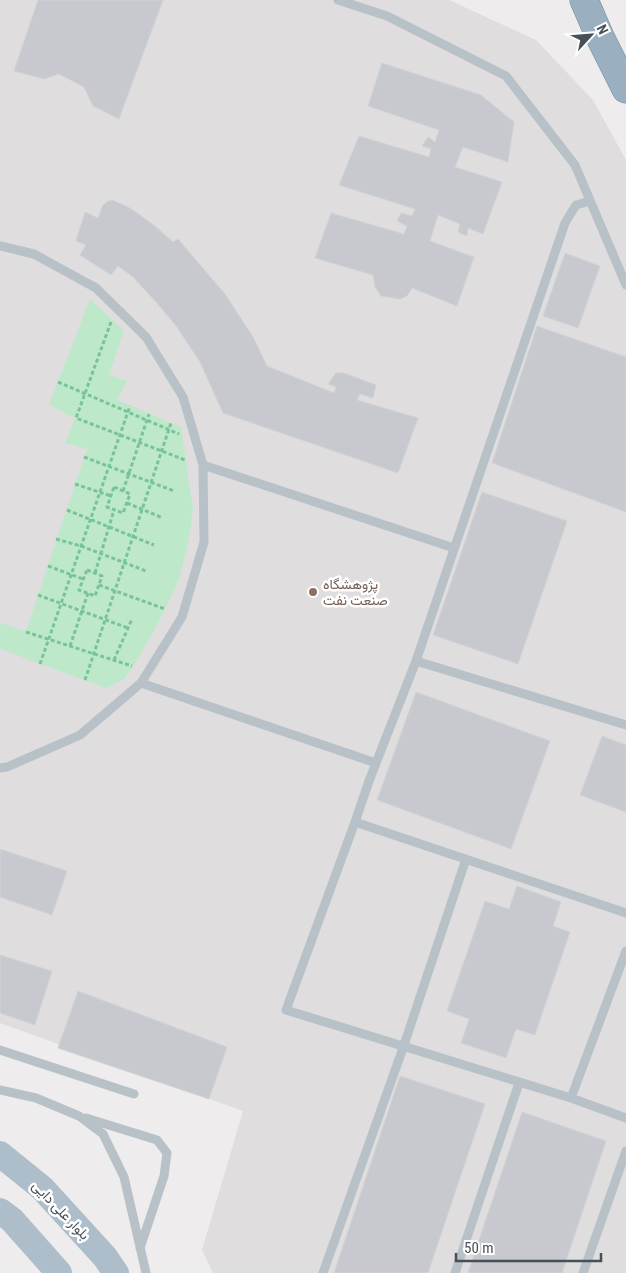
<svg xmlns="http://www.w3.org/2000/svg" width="626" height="1273" font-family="'Roboto Condensed',Vazirmatn,sans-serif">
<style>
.education{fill:#dfdddd}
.green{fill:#bde9ca}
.building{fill:#c7c9ce;stroke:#d0d3d7}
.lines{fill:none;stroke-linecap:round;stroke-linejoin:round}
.trunk-casing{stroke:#738da2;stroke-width:29}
.path{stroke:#78c498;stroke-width:3;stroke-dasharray:4 2.5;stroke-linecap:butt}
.service{stroke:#b8c1c7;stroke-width:9}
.primary{stroke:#adbdc9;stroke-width:26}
.trunk{stroke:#9ab0c0;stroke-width:28}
.education-dot{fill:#8d6e63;stroke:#fff;stroke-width:2}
.labels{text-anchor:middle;stroke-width:5;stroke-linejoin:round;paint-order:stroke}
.education-label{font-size:14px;fill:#785e54;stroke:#fff;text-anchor:start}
.street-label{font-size:14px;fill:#465057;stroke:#fff}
</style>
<rect width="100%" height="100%" fill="#eeecec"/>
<path class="education" d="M0 0H449L536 40 593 100 626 160V1273H213L202 1250 243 1111 0 1023Z"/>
<path class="green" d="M90 299 124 331 109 375 127 381 117 400 181 427 193 509 189 538 179 579 159 621 137 660 124 679 106 688 0 649V623L26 631 87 449 65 443 75 418 49 405Z"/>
<path class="building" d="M38 0H163L119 119 93 106 84 87 59 74 44 79 14 71Z
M382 63 481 95 514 122 508 162 463 147 455 167 502 182 483 234 468 228 467 236 458 232 460 224 438 215 430 241 474 257 457 306 412 288 407 296 400 299 381 296 375 287 373 275 315 258 331 213 404 234 407 226 397 221 401 213 412 216 415 209 339 185 359 136 429 157 431 149 422 146 428 137 435 142 439 130 368 106Z
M112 200 130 208 155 226 173 242 178 239 225 294 253 337 267 366 334 393 336 387 328 384 336 373H344L376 385 373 398 360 394 357 400 418 418 398 473 223 413 200 362 177 327 156 302 133 277 118 266 111 275 80 255 86 245 76 241 85 212 98 218 103 205 108 201Z
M565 253 600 266 578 328 543 316Z
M537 326 626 357V512L492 463Z
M482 492 567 521 518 664 433 635Z
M416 692 550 741 511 849 377 800Z
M602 736 626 745V812L580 795Z
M0 849 67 871 52 915 0 897Z
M517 886 561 902 553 926 570 932 535 1035 516 1029 506 1058 461 1043 469 1019 447 1011 485 901 509 909Z
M0 955 52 971 35 1025 0 1013Z
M78 991 227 1047 209 1099 58 1048Z
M400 1076 485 1104 428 1273H334Z
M522 1112 606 1141 562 1273H468Z"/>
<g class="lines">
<g class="trunk-casing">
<path id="trunk" d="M584 0 600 37 626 89"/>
</g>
<path class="path" d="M111 322 76 418 185 460
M58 382 179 434
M84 457 174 491
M75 484 111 496
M114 487 130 494 123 513 107 507Z
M123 491 149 414
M127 503 163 518
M67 510 154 545
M56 539 81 546 146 571
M48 566 83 579
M87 570 102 576 95 596 79 590Z
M95 573 114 510
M99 585 165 609
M38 595 128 628
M26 632 132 666
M70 646 88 593
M114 660 132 619
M40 664 130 406
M85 680 171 423"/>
<path class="service" d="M338 0 387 16 506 76 575 165 626 285
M590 201 576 205 565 223 416 661 369 781 355 822 626 913
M0 246 34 254 96 288 146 337 183 397 203 465 204 542 182 617 141 683 80 735 7 767 0 768
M203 465 454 548
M416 661 626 725
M141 683 376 763
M355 822 286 1010 571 1098 626 951
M0 1050 134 1094
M0 1090 36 1098 79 1116 103 1134 124 1177 146 1273
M571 1098 626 1118
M86 1118 157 1140 167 1153 164 1176 140 1248
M323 1273 403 1048 466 859
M455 1273 519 1083
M583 1273 626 1151"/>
<path class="primary" d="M0 1154 42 1188 105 1257 116 1273
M0 1211 12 1220 59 1273"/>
<use href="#trunk" class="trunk"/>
</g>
<circle class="education-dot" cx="313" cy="592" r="5"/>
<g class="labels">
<g class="education-label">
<text x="323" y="589">پژوهشگاه<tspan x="323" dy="16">صنعت نفت</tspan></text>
</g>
<g class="street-label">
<text transform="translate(61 1210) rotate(46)" y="5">بلوار علی دایی</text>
</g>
</g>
<g transform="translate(591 35) rotate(64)" stroke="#ffffff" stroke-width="4" paint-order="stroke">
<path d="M0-4L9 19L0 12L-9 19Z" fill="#465057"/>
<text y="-8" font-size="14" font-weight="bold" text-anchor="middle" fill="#465057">N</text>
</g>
<path d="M456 1253v8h145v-8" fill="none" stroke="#465057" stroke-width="2.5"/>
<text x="464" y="1253" font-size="15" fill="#465057" stroke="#ffffff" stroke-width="4" paint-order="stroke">50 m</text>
</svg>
